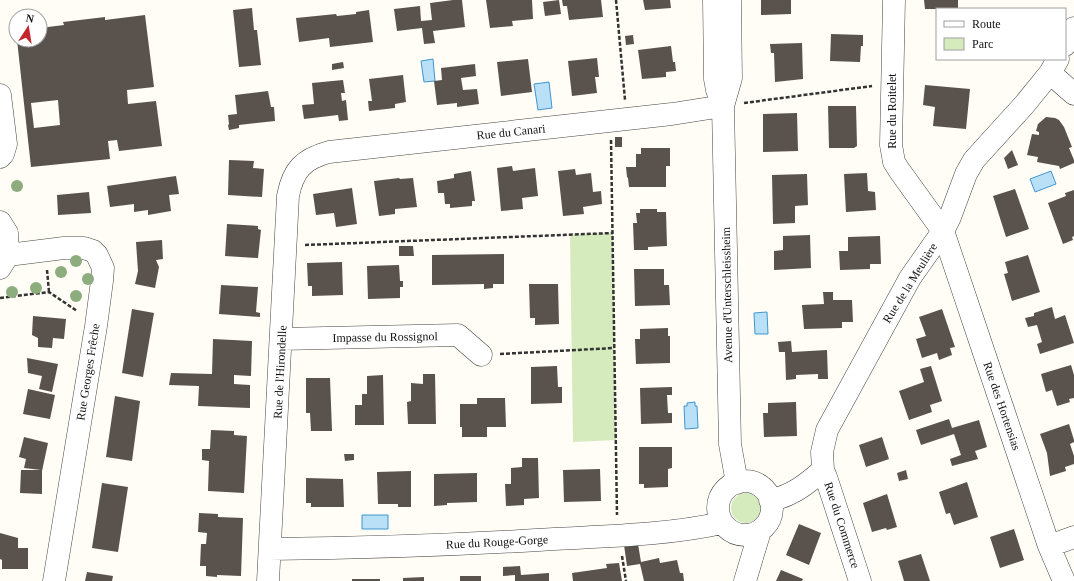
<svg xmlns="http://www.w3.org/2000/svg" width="1074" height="581" font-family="'Times New Roman',serif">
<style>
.green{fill:#d5ebbd}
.water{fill:#b9e0f7;stroke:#3f96cf}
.building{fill:#5a524d;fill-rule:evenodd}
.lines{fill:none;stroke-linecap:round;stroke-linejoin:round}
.minor-casing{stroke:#444;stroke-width:23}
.path{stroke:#333;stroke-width:2.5;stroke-dasharray:4 2;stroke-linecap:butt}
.minor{stroke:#fff;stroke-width:22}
.tree{fill:#8dad7f}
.labels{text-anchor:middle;stroke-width:4;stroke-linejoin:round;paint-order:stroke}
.street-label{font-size:12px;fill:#111;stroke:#fff}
</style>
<rect width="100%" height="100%" fill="#fffdf5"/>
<path class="green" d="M613 233 616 440 573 442 570 235Z
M731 508a15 15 0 1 1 30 0a15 15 0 1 1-30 0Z"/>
<path class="water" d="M433 59 435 81 424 82 421 61Z
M549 82 552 108 538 110 534 84Z
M1051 171 1056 184 1035 192 1030 179Z
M767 312 768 334H755L754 313Z
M695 402V406H697L698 428 685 429 684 406H687V403Z
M362 515H388V529H362Z"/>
<path class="building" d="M453 0H462L465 27 433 31 435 43 424 44 422 28 397 31 394 9 420 6 421 21 432 20 430 3Z
M486 0H532L533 19 512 21 513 26 490 28Z
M559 0 561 14 545 16 543 2Z
M562 0H601L603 17 569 20 567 6H563Z
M643 0H670L671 8 645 10Z
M761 0H791V14L761 15Z
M924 0H958V9H925Z
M252 8 254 30H257L261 65 239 67 233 10Z
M369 10 373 42 330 47 329 38 299 42 296 18 336 14 337 16 356 14V12Z
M145 15 154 87 127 90 128 104 156 101 162 146 119 151 117 140 108 141 110 159 31 167 17 40H40V28L64 25 63 22 105 17V20ZM58 100 60 125 34 128 31 103Z
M831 34 863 35V46H861L860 62 830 61Z
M633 35 634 44 626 45 625 36Z
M802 43 803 79 775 82 774 53H771L770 44Z
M671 46 673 62H675L676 71 666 72V77L642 79 638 50Z
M597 58 599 77H595L597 93 572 96 568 61Z
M528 59 532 92 501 96 497 62Z
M343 62 344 68 332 70V64Z
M475 64 476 76 461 78 463 90 477 89 479 104 457 107V103L437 105 434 81 442 80 441 68Z
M403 75 406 102 395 104V108L369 111 368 101H372L369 79Z
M343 80 345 93H341L342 101 346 100 348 120 339 121 338 115 304 119 302 105 314 104 312 83Z
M925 85 970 89 966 129 933 126 935 107 923 105Z
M268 91 271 107H274L275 121 239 125V128L229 130 228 125 229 124 228 115 237 114 235 95Z
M828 106H856L857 146 854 148H829Z
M797 113 798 151 763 152V114Z
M1046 117 1055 118 1059 120 1064 127 1072 147 1069 148 1074 160V163L1060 169 1059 166 1037 162 1038 157 1027 155 1032 134 1039 135V132L1036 131 1038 124Z
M615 137H622V147H615Z
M641 148H670V166H666V187H629L628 178 627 177 626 167H636V154H641Z
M1012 150 1018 165 1008 169 1004 158Z
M229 160 254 161 253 168 264 169 262 197 228 195Z
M512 166 513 171 535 168 538 196 522 198 523 209 501 211 497 168Z
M575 169 576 175 591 173 593 192 601 191 602 204 583 207 584 214 563 216 558 171Z
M471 171 475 201H472V206L450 208V204H445L444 193H438L437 181 454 178V174Z
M867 173 868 191 875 192 876 210 846 212 844 174Z
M807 174 808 205 795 206V223L773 224 772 175Z
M176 176 179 194 169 195 171 211 148 215V210L134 212V204L110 207 107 186Z
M399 178 400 179 413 178 417 207 395 209V214L379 216 374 181Z
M352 188 357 224 336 227 334 213 316 215 313 194Z
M1015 189 1029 229 1006 237 993 196Z
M1074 190V236L1072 237 1073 240 1063 244 1048 203 1066 196 1065 193Z
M89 192 91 213 58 215 57 195Z
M640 209H657V212H666L667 246 648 247V250H634L633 223H637L636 213H640Z
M227 224 258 226V229L261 230 258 258 225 256Z
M810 235 811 268 774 270V251L783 250V236Z
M880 236 881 264H870V269L840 270 839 251H848V237Z
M162 240 163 259 156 260 159 267 155 288 135 284 138 271 136 242Z
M399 246H413L414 256H399Z
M504 254V284H493V288L484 289V284L432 285V255Z
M1028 255 1040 292 1012 301 1004 274 1008 273 1005 262Z
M342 262 343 295 312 296V286H308L307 263Z
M399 265 400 281H403V287H400V298L368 299 367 266Z
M634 269H664V285H669L670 305 635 306Z
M529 284H558L559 324 535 325V318H530Z
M221 285 258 287 256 312 260 313V317L219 314Z
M823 292H833V300H852L853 322H842V328L804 329 802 305 824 304Z
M1052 307 1055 319 1065 315 1074 343 1040 354 1037 344 1042 342 1037 325 1028 327 1025 318 1034 316V313Z
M132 309 154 313 143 377 122 373Z
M942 309 955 347 950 348 952 355 939 360 937 353 922 358 916 339 926 336 919 317Z
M33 316 66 319 64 339 53 338 52 348 38 347V338L32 335Z
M668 328V336H670V363L636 364 635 339H640V329Z
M213 339 252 341 251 376 234 375V384L250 385V408L198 406 199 386 169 385 171 373 212 374Z
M791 341 792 352 827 350 828 379H818V374L796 375V379L786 380 785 352H779L778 342Z
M27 358 58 364 52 392 39 389 42 376 28 373Z
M1071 365 1074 375V398L1069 399 1070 402 1057 406 1052 390 1046 392 1041 374Z
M557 366 558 387H562V403L531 404V367Z
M931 366 942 401 930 405 932 412 909 420 899 391 924 382 920 369Z
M423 374H435L436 424H408L407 402 411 401V383L423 384Z
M383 375 384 425H355V405H362V394H367V376Z
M306 378H330L332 431H311L310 413H306Z
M672 387V395H667L668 413H672V423L641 424 640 388Z
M28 389 55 395 50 419 23 414Z
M115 396 140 401 132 461 106 457Z
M477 398H505L506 427H487V437H462V427H460V404H477Z
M796 402 797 436 764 437 763 413H768V403Z
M949 419 952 428 979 420 987 447 975 451 978 459 952 466 950 459 961 455 954 434 921 445 916 430Z
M1069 424 1074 440V442L1070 444 1074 456V464L1065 467 1066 471 1050 476 1047 453 1040 434Z
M211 430 234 431V435L247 436 244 493 208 491 209 461 202 460V449H210Z
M24 437 48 443 42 471V494L20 493 21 470H41L24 468 26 459 19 457Z
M882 437 889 459 866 467 859 445Z
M639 447H672V468L668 469V487L644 488V484H639Z
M344 454H354V460L345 461Z
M522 458H538L539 498 524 499V505L506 506 505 484H511V468L522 467Z
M600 469 601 501 564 502 563 470Z
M906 470 908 479 899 481 897 473Z
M411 471V507H398V504H378L377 472Z
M477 473V502L447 503V505L434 506V474Z
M306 478 343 479 344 507H311V503H306Z
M967 482 978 517 954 525 950 513 946 514 939 492Z
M102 483 128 487 118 552 92 548Z
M887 494 897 527 887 530 886 528 872 532 863 503Z
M199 513 218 514V517L243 518 241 576 217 575V577L206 576V566H200L201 544H206L207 533 198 532Z
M799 524 821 533 809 565 786 555Z
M1014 529 1024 560 1000 568 990 537Z
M0 533 18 538V548H28V569H2V560L0 559Z
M638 544 641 562 659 558 660 563 677 560 680 573H683L684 581H644L640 564 627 566 624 545Z
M921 554 930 581H904L898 561Z
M619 563 622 581H573L572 573 607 568 606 564Z
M520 566 521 575 549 573V581H515V575L503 576V567Z
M781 570 803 579 802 581H776Z
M87 572 113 576 112 581H85Z
M460 576H481V581H460Z
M424 577V581H403V578Z
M352 579H380V581H352Z"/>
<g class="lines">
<g class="minor-casing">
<path id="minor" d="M714 0 715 79 717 90 723 106
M730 0 731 78 723 106 730 444 737 483
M894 0 891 145 894 162 899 170 943 231 1049 546 1064 581
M1065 45 1074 28
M1050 73 1074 94
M0 95 6 144 3 154 0 157
M0 222 7 233 8 255 0 268
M8 255 64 248H84L93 251 97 255 103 268 102 281 96 326 54 581
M281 339 458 335 481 355
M823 470 826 477 860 581
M718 508a27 27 0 1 1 54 0a27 27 0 1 1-54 0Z
M770 500C791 497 808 483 823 470L822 452 827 430 910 278 943 231 950 217 966 174 974 160 1024 105 1050 73 1058 59
M1049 546 1074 537
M270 549C365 548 459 545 554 539 610 536 667 535 722 523
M268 581 288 196C293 170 303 159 329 152L672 114 723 106
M745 581 760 531"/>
</g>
<path class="path" d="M616 0 625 100
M744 103 872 86
M611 140 617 515
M305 245 613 233
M47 270 49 292
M0 298 49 292 77 311
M500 354 614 348
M622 556 626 581"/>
<use href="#minor" class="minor"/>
</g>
<g class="tree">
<circle cx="17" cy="186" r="6"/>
<circle cx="76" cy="261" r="6"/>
<circle cx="61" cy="272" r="6"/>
<circle cx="88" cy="279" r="6"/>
<circle cx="36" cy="288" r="6"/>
<circle cx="12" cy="292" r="6"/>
<circle cx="76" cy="296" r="6"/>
</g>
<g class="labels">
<g class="street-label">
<text transform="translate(892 111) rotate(-90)" y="4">Rue du Roitelet</text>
<text transform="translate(511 132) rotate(-6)" y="4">Rue du Canari</text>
<text transform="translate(910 283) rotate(-58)" y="4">Rue de la Meulière</text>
<text transform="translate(727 295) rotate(-91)" y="4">Avenue d'Unterschleissheim</text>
<text transform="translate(385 337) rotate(-1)" y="4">Impasse du Rossignol</text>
<text transform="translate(88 372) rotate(-81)" y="4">Rue Georges Frêche</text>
<text transform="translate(280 372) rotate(-87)" y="4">Rue de l'Hirondelle</text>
<text transform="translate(1002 406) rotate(71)" y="4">Rue des Hortensias</text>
<text transform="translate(842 525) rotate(72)" y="4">Rue du Commerce</text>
<text transform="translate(497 542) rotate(-3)" y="4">Rue du Rouge-Gorge</text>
</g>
</g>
<rect x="936" y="8" width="130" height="52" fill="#ffffff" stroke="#a0a0a0"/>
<rect x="944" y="21" width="20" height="6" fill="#ffffff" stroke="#a0a0a0"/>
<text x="972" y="28" font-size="12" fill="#111111">Route</text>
<rect x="944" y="38" width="20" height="12" fill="#d5ebbd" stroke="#a0a0a0"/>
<text x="972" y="48" font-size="12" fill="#111111">Parc</text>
<g transform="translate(28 28) rotate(12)"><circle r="19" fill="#ffffff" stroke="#a0a0a0"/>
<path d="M0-3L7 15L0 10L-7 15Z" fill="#c4262e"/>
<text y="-6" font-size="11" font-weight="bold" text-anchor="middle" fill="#111111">N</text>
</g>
</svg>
